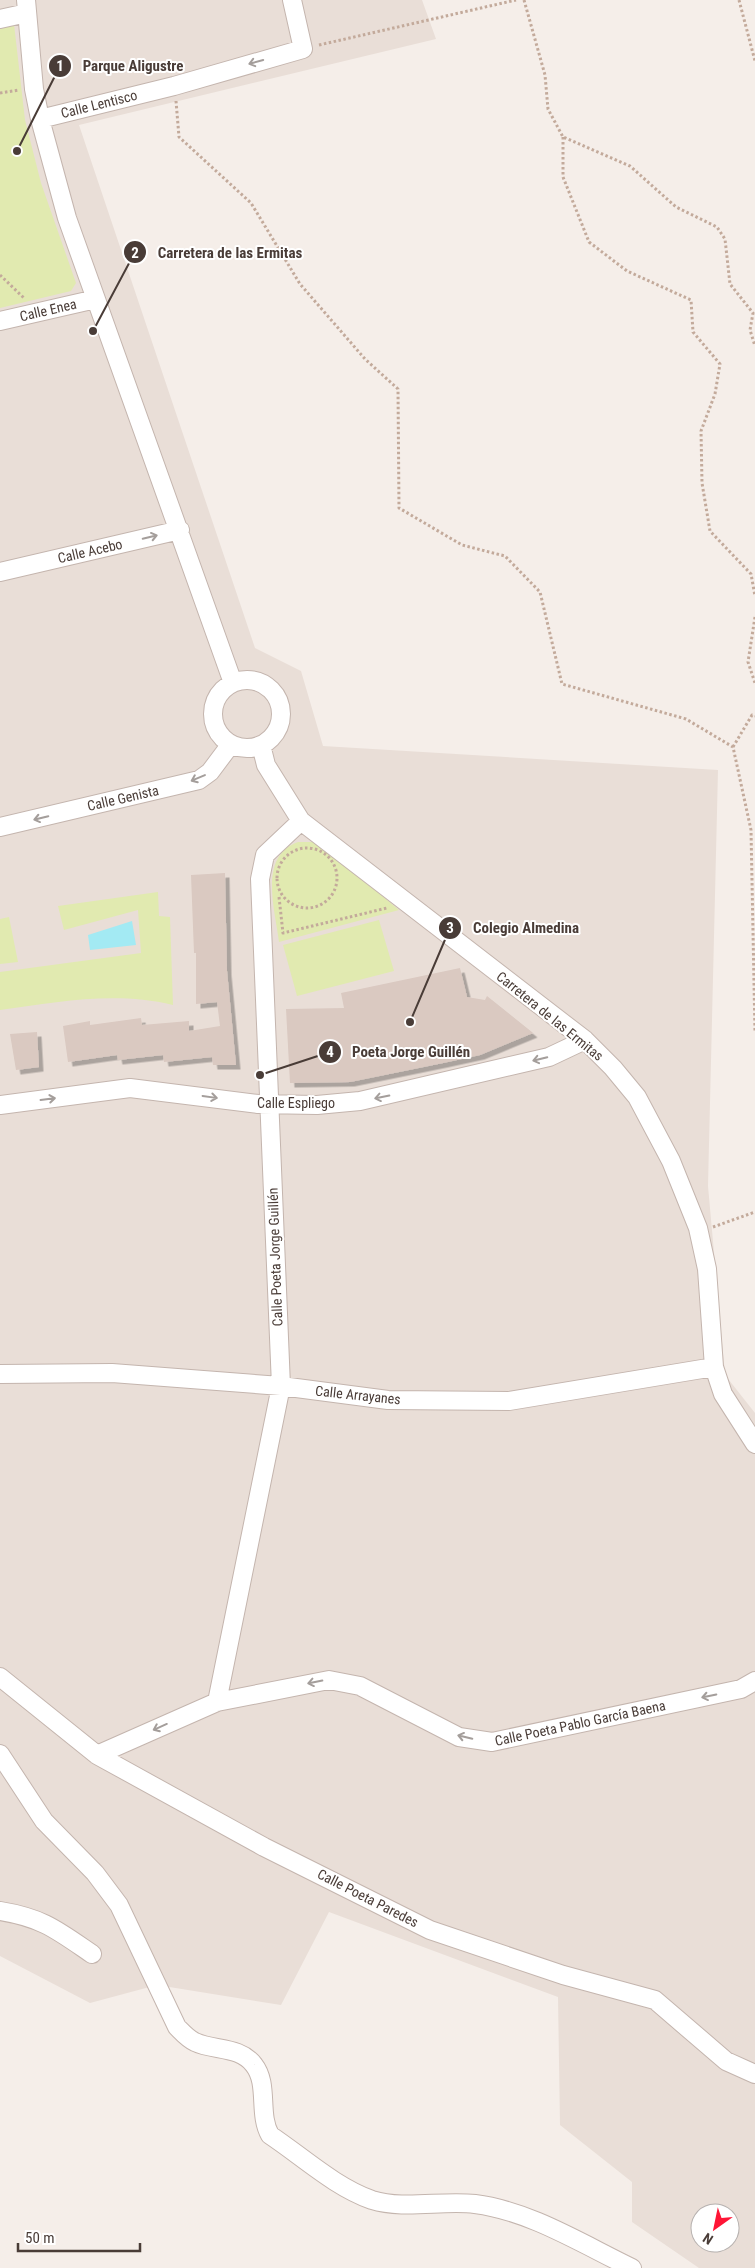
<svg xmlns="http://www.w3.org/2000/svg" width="755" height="2268" font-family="'Roboto Condensed',sans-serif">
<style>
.residential{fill:#e9ded7;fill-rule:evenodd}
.green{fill:#e1eab0}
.water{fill:#a3eaf3}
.building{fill:#dac9c1;filter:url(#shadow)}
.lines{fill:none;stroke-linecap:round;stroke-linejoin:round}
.minor-casing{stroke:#c4b5ae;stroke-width:20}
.path{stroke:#c3aa9b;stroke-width:3;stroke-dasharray:2.5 2.5;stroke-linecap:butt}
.minor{stroke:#fff;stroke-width:18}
.oneway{stroke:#a49e9b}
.labels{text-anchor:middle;stroke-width:4;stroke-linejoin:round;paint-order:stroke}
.street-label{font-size:14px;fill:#493c37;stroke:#fff}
.leader{fill:none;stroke:#493c37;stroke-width:2}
.callout-dot{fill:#493c37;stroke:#fff;stroke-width:2}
.mark-label{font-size:15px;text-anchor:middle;font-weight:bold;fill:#fff}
.callout-label{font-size:15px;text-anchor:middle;font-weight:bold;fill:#493c37;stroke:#fff;stroke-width:4;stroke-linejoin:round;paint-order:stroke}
</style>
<defs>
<filter id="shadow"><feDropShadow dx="4.5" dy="4.5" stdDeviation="0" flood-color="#0004"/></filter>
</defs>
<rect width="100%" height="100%" fill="#f5eee9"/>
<path class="residential" d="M0 0H422L436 39 79 125 255 648 301 671 323 746 718 770 708 1186 725 1375 755 1413V2268H699L632 2222V2182L560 2125 558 1997 329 1912 281 2005 157 1985 90 2003 0 1956ZM700 2213H730V2243H700Z"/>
<path class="green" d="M14 24 25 120 41 183 76 283 71 291 0 308V27Z
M298 842H313L324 847 399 910 279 942C275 909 258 856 298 842Z
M158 892 159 916 170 917 173 1005C115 991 58 1002 0 1010V972L141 953 138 910 64 930 58 906Z
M9 917 18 962 0 964V919Z
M379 920 394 971 297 996 283 945Z"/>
<path class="water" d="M132 921 136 945 90 950 88 935Z"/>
<path class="building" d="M225 873 227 971 236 1065H213L212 1057 164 1062 163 1055 118 1060 117 1055 68 1062 63 1026 90 1021V1025L141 1018 142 1025 189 1021V1031L220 1026 217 1002 196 1004V953H194L191 875Z
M460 968 467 997 485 1000 487 996 533 1033 480 1055 443 1063 350 1082 290 1083 286 1009 344 1008 341 993Z
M37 1032 39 1067 16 1070 10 1034Z"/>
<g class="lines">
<g class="minor-casing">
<path id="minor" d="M26 0 34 89 40 119 67 218 233 683
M0 19 27 13
M40 119 174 86 303 49 292 0
M0 321 96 299
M0 572 180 530
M213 714a34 34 0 1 1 68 0a34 34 0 1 1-68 0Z
M261 745 266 765 301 821 585 1040 613 1068 637 1097 671 1161 698 1228 707 1269 714 1367 723 1394 755 1444
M0 827 199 780 210 772 231 744
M0 1105 130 1088 258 1104 317 1105 360 1101 549 1057 585 1040
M0 1374 112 1373 281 1386 388 1400 509 1401 714 1367
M0 1677 97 1755 264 1847 430 1930 563 1975 655 2000 726 2061 755 2074
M217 1702 281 1386 260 879 265 855 301 821
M0 1754 44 1821 95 1873 119 1905 177 2027C182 2032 188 2039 195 2042 214 2051 240 2046 254 2065 269 2084 258 2114 270 2135 303 2157 335 2187 372 2200 404 2210 442 2200 475 2204 530 2211 582 2244 632 2268
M97 1755 217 1702 329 1680 360 1686 459 1737 492 1742 741 1689 755 1681
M0 1911C43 1918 57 1930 92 1954"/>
</g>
<path class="path" d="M524 0 545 75 548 109 563 137 630 166 676 207 717 227 725 239 730 284 753 313 750 330 755 346
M739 0 755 61
M319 45 516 0
M0 93 19 90
M176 101 179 137 251 203 300 284 365 359 398 389 399 508 462 545 505 556 540 592 562 684 686 719 733 747 751 830 755 1033
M563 137V177L589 242 627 271 691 300 693 332 720 364 715 394 701 431 702 483 710 531 751 574 755 596
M0 275 25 299
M755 617 748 662 755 683
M733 747 752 715 755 716
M277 878a30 30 0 1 1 60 0a30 30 0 1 1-60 0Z
M279 897 283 933 387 908
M713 1227 755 1212"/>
<use href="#minor" class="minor"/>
</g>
<defs><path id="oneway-shaft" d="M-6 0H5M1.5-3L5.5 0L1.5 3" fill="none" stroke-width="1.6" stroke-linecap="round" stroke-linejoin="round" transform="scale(1.25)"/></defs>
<g class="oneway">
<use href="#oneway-shaft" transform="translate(256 62) rotate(164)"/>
<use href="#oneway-shaft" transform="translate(150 537) rotate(-13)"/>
<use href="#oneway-shaft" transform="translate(198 778) rotate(157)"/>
<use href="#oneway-shaft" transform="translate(41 818) rotate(167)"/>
<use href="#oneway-shaft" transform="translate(540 1059) rotate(166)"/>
<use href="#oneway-shaft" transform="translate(210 1097) rotate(8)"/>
<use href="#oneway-shaft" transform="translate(382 1097) rotate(169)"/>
<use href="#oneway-shaft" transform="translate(48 1099) rotate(-7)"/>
<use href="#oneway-shaft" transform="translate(315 1682) rotate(169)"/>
<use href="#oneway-shaft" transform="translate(709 1696) rotate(168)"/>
<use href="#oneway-shaft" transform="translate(160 1727) rotate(156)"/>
<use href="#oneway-shaft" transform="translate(465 1737) rotate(-167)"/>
</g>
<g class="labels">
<g class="street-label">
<text transform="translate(99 104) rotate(-14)" y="5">Calle Lentisco</text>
<text transform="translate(48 310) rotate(-13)" y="5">Calle Enea</text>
<text transform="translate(90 551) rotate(-13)" y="5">Calle Acebo</text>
<text transform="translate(123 798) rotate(-13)" y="5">Calle Genista</text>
<text transform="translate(550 1016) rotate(39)" y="5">Carretera de las Ermitas</text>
<text x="296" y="1108">Calle Espliego</text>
<text transform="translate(275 1257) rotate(-92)" y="5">Calle Poeta Jorge Guillén</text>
<text transform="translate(358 1395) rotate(6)" y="5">Calle Arrayanes</text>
<text transform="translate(580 1723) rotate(-12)" y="5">Calle Poeta Pablo García Baena</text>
<text transform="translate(368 1898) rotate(27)" y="5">Calle Poeta Paredes</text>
</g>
</g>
<path class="leader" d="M17 151L60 66M93 331L135 252M410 1022L450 928M260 1075L330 1052"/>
<g class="callout-dot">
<circle cx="17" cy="151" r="5"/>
<circle cx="93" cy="331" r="5"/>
<circle cx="410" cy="1022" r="5"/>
<circle cx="260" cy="1075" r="5"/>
<circle cx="60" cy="66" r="12"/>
<circle cx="135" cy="252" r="12"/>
<circle cx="450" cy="928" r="12"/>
<circle cx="330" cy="1052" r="12"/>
</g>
<g class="mark-label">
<text x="60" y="71">1</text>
<text x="135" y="258">2</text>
<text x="450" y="933">3</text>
<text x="330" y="1057">4</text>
</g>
<g class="callout-label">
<text x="133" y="71">Parque Aligustre</text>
<text x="230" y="258">Carretera de las Ermitas</text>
<text x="526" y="933">Colegio Almedina</text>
<text x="411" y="1057">Poeta Jorge Guillén</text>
</g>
<g transform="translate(715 2228) rotate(213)"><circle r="24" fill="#ffffff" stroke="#b6b1af"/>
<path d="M0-4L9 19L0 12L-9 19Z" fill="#ff1536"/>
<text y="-8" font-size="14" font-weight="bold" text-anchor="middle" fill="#493c37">N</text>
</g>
<path d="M18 2243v8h122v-8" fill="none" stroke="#493c37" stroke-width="2.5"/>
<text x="25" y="2243" font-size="15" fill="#493c37" stroke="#ffffff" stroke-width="4" paint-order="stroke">50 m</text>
</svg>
